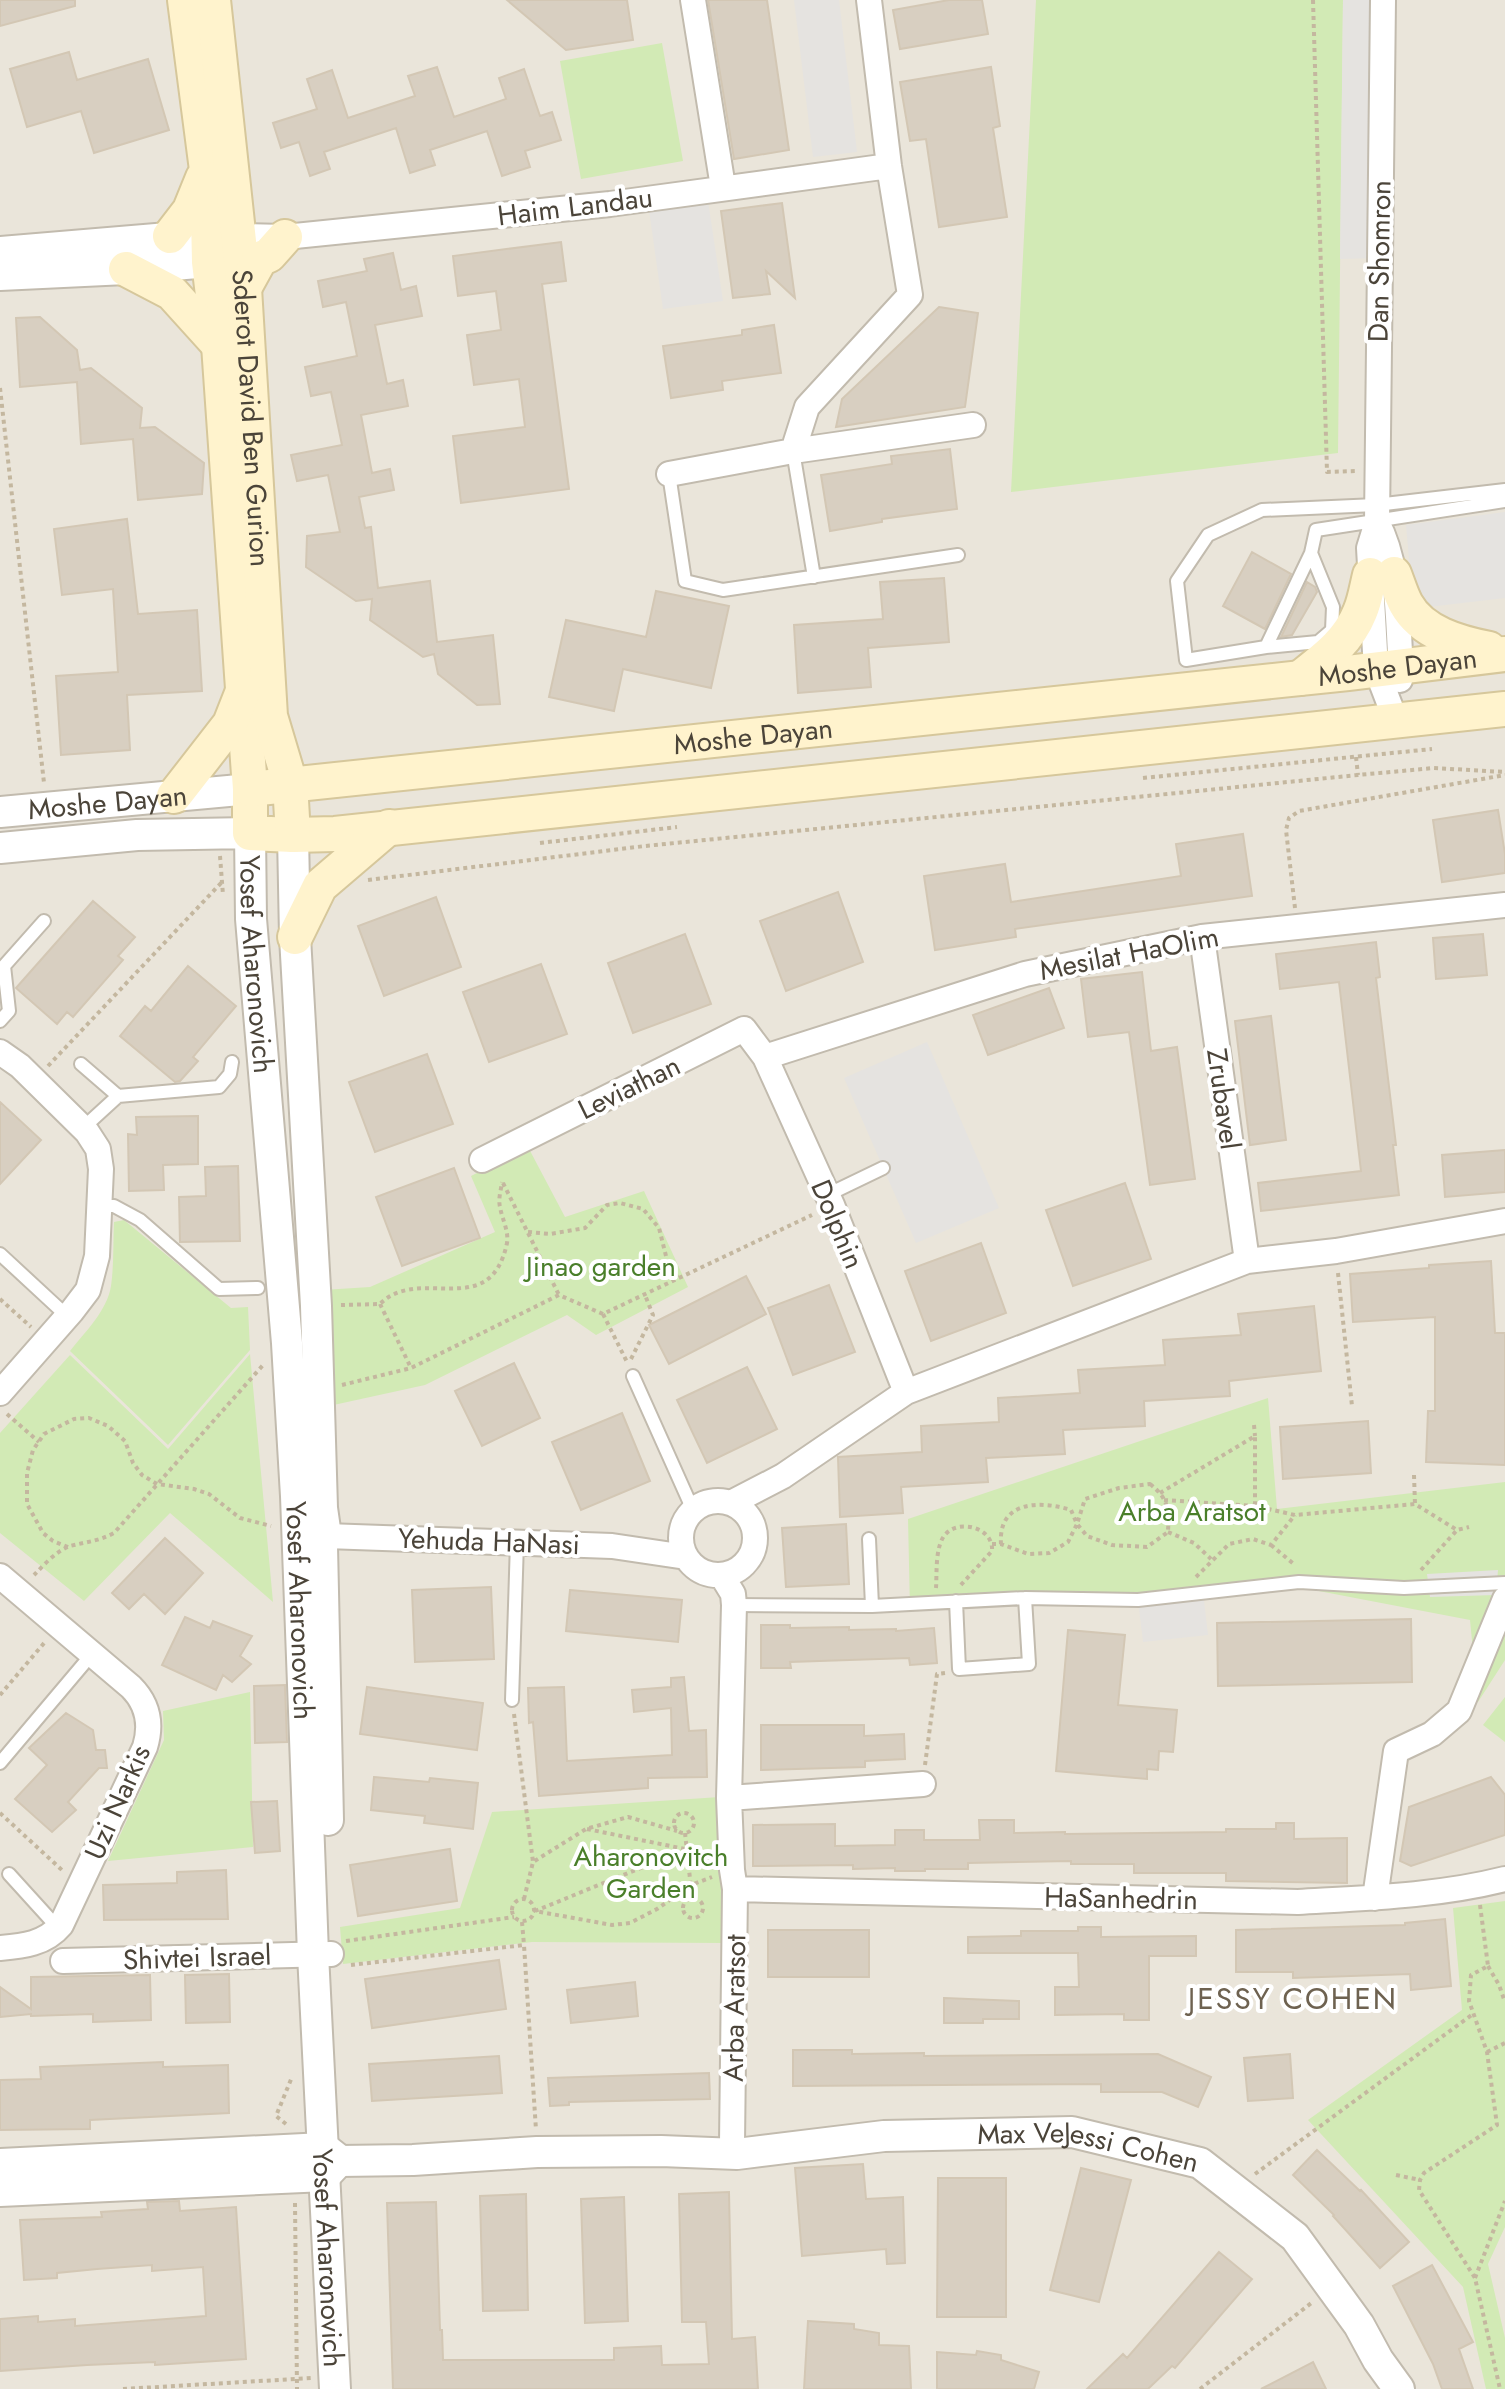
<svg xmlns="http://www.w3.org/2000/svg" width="1505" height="2389" font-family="Jost,sans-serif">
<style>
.residential{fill:#eae5da}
.green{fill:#d2eab5}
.parking{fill:#e5e3e0}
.building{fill:#d8cfc1;stroke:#d3c7b4;stroke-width:2}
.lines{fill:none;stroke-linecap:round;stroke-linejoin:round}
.service-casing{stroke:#c2bbae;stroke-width:16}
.minor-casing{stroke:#c2bbae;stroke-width:28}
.tertiary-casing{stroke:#c2bbae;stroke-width:34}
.secondary-casing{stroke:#d6c79b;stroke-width:38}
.path{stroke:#c4b79f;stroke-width:4;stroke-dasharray:4 4;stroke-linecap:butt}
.service{stroke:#fff;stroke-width:12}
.minor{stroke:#fff;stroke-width:24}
.tertiary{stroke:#fff;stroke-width:30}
.secondary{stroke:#fff3cd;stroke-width:34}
.labels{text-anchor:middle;stroke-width:8;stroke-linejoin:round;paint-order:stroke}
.street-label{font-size:28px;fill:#4b4439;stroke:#fff}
.park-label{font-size:28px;fill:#4a7f2a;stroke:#fff}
.neighbourhood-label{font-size:30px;letter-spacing:2px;fill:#6e6250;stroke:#fff}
</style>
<rect width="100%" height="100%" fill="#f6f3ec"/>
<path class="residential" d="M0 0H1505V2389H0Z"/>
<path class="green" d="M1036 0H1343L1338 453 1011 492Z
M662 43 683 161 581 179 560 61Z
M528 1147 565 1217 644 1191 688 1287 596 1335 567 1315 425 1385 329 1406 323 1290 370 1287 495 1232 471 1176Z
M124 1220 231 1308 248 1307 250 1350 168 1445 70 1351C85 1332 107 1311 111 1286 114 1265 113 1243 114 1222Z
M250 1354 273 1602 170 1513 84 1601 0 1533V1433L70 1355 168 1449Z
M1268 1398 1277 1509 1505 1482V1660L1478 1702 1470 1620 1303 1588 910 1609 908 1519Z
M250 1692 253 1847 108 1861 164 1740 163 1711Z
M1505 1697V1742L1483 1725Z
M720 1797 726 1943 532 1942 343 1964 340 1927 460 1908 492 1812Z
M1505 1901V2227L1488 2264 1505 2338V2389H1486L1463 2287 1308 2120 1462 2010 1453 1908Z"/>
<path class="parking" d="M794 0H839L857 152 813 157Z
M1343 0H1383L1379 258 1340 259Z
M708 201 723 301 663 309 649 210Z
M1505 512V598L1428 607 1412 593 1406 525Z
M927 1042 999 1208 916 1243 844 1078Z
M1498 1570 1496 1595 1430 1597 1427 1574Z
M1203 1592 1208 1635 1143 1642 1138 1600Z"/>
<path class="building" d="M0 0H75V6L0 26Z
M507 0H627L633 40 566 50Z
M708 0H767L789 150 734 159Z
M949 0H982L988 34 900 49 893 10Z
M69 52 77 80 148 59 169 130 94 153 81 111 27 127 10 69Z
M437 67 454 117 506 99 499 78 524 69 540 116 552 112 561 140 525 151 530 167 502 176 487 131 430 150 435 165 410 173 396 128 324 152 330 169 310 176 299 142 281 148 273 123 317 109 307 79 332 70 348 118 415 96 408 76Z
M991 67 1000 126 993 128 1007 217 939 227 926 139 910 141 900 82Z
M782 203 795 298 766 271 770 294 733 298 721 211Z
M561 242 566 281 542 284 569 489 461 503 453 436 525 427 519 379 474 385 467 335 501 330 496 291 458 296 453 256Z
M393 253 401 290 416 286 422 316 375 325 387 384 403 380 408 406 361 415 372 473 390 469 394 490 359 497 365 528 371 527 378 588 430 581 437 642 493 635 500 704 477 705 438 674 434 654 423 657 370 620 372 599 356 601 306 567 307 536 340 532 328 475 297 481 291 455 342 445 331 392 311 396 305 367 357 356 346 302 323 307 318 281 367 271 364 259Z
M939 307 978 313 965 407 836 427 842 399Z
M40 317 77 350 80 370 91 368 142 408 140 428 155 427 204 463 202 494 138 500 133 439 81 444 77 382 20 387 16 318Z
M774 325 781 373 722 381 723 390 671 398 663 346 742 335V330Z
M950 449 957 509 882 519V522L830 531 821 475 892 464 891 456Z
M127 519 138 614 197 610 202 691 127 695 130 750 61 755 56 676 118 672 113 589 62 595 54 529Z
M1252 552 1291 574 1265 629 1223 606Z
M944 578 949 642 868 648 871 687 798 693 794 625 883 619 880 582Z
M1307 582 1315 587 1317 592 1292 635 1281 637Z
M656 591 729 606 711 688 623 669 614 711 549 697 566 620 646 637Z
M1498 810 1505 854V873L1442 882 1433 820Z
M1243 834 1252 896 1015 929 1016 937 935 950 924 876 1005 864 1011 902 1181 876 1176 844Z
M838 892 863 962 786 991 760 921Z
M436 897 461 967 384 996 358 926Z
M93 901 135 937 118 956 123 960 73 1017 67 1012 57 1024 16 988Z
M685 934 711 1004 633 1033 608 963Z
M1483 934 1487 975 1436 979 1433 938Z
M1376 942 1380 977 1376 978 1396 1145H1393L1399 1195 1261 1211 1258 1183 1361 1171 1339 982 1280 989 1276 954Z
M541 964 567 1034 489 1062 463 992Z
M188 966 236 1006 193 1057 198 1061 180 1081 175 1082 120 1036 145 1006 151 1011Z
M1142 972 1151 1051 1177 1047 1195 1179 1150 1185 1129 1032 1088 1037 1081 979Z
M1049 988 1064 1028 988 1055 973 1015Z
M1271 1016 1286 1140 1250 1145 1235 1021Z
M427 1054 453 1124 375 1152 349 1082Z
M0 1102 41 1140 0 1184Z
M198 1116V1164L163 1165 164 1190 129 1191 128 1134 137 1135 136 1117Z
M1505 1150V1192L1445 1197 1442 1155Z
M238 1166 240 1241 180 1242 179 1197 206 1196 205 1167Z
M454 1168 480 1238 402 1266 376 1197Z
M1125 1183 1151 1259 1073 1286 1046 1210Z
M981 1243 1006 1313 931 1341 905 1271Z
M1491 1261 1495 1333H1505V1465L1426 1462 1428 1411H1435V1317L1353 1322 1350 1274 1429 1268V1265Z
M746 1276 766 1314 669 1364 649 1325Z
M829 1285 855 1352 793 1375 768 1308Z
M1314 1306 1321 1371 1229 1381 1230 1396 1144 1401 1145 1426 1063 1430 1065 1454 986 1458 988 1482 901 1487 903 1513 840 1517 838 1457 922 1452 921 1426 999 1422 998 1398 1080 1393 1078 1370 1165 1365 1163 1340 1241 1335 1238 1314Z
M514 1363 540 1418 482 1446 455 1391Z
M747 1367 777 1429 707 1463 677 1400Z
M622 1413 650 1481 581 1510 552 1442Z
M1368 1421 1371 1473 1283 1479 1280 1427Z
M846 1524 849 1584 786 1587 782 1528Z
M165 1538 203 1573 165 1614 144 1594 129 1609 112 1593Z
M491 1587 494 1659 415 1662 412 1590Z
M570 1590 682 1600 678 1642 566 1631Z
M185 1617 210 1628 213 1621 252 1636 240 1656 251 1664 232 1682 223 1675 216 1690 162 1665Z
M1411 1619 1412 1682 1218 1686 1217 1623Z
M761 1625H790V1628L849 1627V1630L896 1629V1631L934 1628 937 1663 910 1665 909 1658 790 1662 791 1668H761Z
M1068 1630 1125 1635 1118 1705 1177 1710 1173 1752 1159 1751 1158 1770 1147 1769V1779L1056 1771Z
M684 1677 689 1731 706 1730 707 1777 648 1778V1788L539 1796 533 1722 529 1723 528 1688 564 1687 567 1761 672 1755 671 1708 634 1712 632 1690 671 1687V1678Z
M285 1685 287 1742 255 1743 254 1686Z
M367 1687 483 1703 477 1750 360 1734Z
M66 1713 93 1730 96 1750H105L107 1768H99L68 1802 76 1810 52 1832 15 1799 47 1765 29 1748Z
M761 1725H864V1736L904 1734 905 1759 865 1761V1767L761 1770Z
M374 1777 429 1782 430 1778 478 1783 473 1829 424 1823 425 1816 371 1810Z
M1491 1777 1505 1795V1835L1411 1866 1400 1861 1409 1807Z
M277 1801 280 1851 255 1853 251 1802Z
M979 1820H1014V1833L1065 1832V1834L1226 1832V1829H1276V1823H1294V1839L1347 1838V1883L1226 1881V1873H1134V1864H1071V1861L968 1863V1869H925V1871H895V1868L853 1869V1865L753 1866V1825L835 1824V1846L895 1845V1830H924V1840H980Z
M450 1849 457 1901 358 1916 350 1865Z
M226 1870 228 1919 104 1920 103 1885 177 1883V1872Z
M1445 1919 1451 1986 1411 1990 1410 1974 1293 1978V1972H1236V1930L1405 1925V1923Z
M1078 1927H1101V1937L1196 1936V1956H1149V2020H1124V2014L1055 2015V1987H1079L1078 1953H968V1937L1021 1936V1931H1078Z
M768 1930H869V1977H768Z
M499 1960 506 2009 372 2028 365 1979Z
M229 1974 230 2022 186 2023 185 1975Z
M150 1975 151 2020 93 2022V2014L31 2016V2014L0 2017V1987L31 2009V1977Z
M635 1982 638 2016 571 2023 567 1990Z
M944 1998 1019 2001V2019H983V2023H944Z
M793 2050H852V2054L924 2053V2056L1158 2054 1211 2077 1198 2107 1162 2092H1101V2084L793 2086Z
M1290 2054 1293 2098 1248 2101 1244 2058Z
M499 2056 502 2093 372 2101 369 2064Z
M163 2062V2067L228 2065 229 2113 90 2120V2129L0 2130V2080L41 2079 40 2067Z
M709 2073 710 2099 569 2102V2105L550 2106 548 2078Z
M1317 2150 1360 2191 1361 2190 1409 2242 1380 2268 1333 2216 1334 2215 1293 2175Z
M863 2164 866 2199 903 2197 905 2263 887 2264 886 2249 802 2256 795 2168Z
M1081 2168 1131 2180 1099 2302 1050 2290Z
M938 2178H1006V2317H937Z
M729 2192 732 2339 755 2337 758 2389H393L387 2203 436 2202 440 2330H442L443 2360H614V2348L661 2346 662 2365 709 2364 706 2322H682L679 2194Z
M526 2194 528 2310 483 2311 480 2196Z
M624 2197 628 2321 585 2323 581 2199Z
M179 2201 180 2211 236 2207 246 2359 155 2365V2362L87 2365 0 2371V2319L38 2316V2322L75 2319V2326L206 2316 203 2267 152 2271V2265L97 2269 57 2273V2278L24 2280 20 2220 102 2217 101 2212 148 2209 147 2202Z
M1219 2252 1252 2279 1175 2368 1172 2366 1148 2389H1087L1123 2354 1127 2358Z
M1432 2265 1473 2342 1459 2349 1473 2389H1442L1433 2364 1393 2286Z
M808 2321 854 2324V2329L879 2333V2345L909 2346 911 2389H804Z
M977 2351 1001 2355V2360L1039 2372 1034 2389H937V2352L976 2355Z
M1313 2362 1326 2389H1261Z"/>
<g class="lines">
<g class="service-casing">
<path id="service" d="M793 451 814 577
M669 474 685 581 723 590 958 555
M1505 490 1376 505 1262 510 1208 535 1177 581 1186 660 1266 647 1311 553 1316 530 1505 501
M1266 647 1318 642 1332 630 1333 607 1311 553
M0 1021 9 1011 4 966 44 921
M81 1064 118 1096
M83 1128 118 1096 219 1087 230 1074 232 1062
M827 1195 883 1168
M100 1206H114L140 1220 219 1289 258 1288
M0 1254 67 1316
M633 1376 693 1510
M869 1539 872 1606
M956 1601 959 1669 1029 1664 1025 1598
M734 1605 872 1606 1025 1598 1138 1600 1299 1582 1404 1588 1505 1583
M512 1700 517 1542
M0 1763 92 1654
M9 1874 58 1928"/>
</g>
<g class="minor-casing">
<path id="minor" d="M693 0 723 187
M1383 0 1377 522 1369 548 1376 669 1396 721
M238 236 285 237 610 204 889 166
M793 451 973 425
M669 474 793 451 807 407 910 295 889 166 869 0
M1377 522C1400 565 1397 619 1401 666L1400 680
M1202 937 1247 1261
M0 1052 20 1066 87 1132 98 1149 101 1169 97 1256 88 1290 72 1311 0 1393
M765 1057 1025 974 1202 937 1505 905
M482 1160 744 1029 765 1057 832 1205 906 1392
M681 1538a37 37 0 1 1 74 0a37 37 0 1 1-74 0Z
M731 1503 783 1476 906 1392 1247 1261 1336 1251 1505 1221
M309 1530 326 1536 612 1546 686 1557
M0 1576 131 1687C148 1704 152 1724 145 1747L61 1925C45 1944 23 1946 0 1948
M722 1576 733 1594 734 1605 729 1798 732 1870 735 1889 732 2144 737 2154
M729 1798 923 1784
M735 1889 1298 1902C1367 1898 1438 1896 1505 1879
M1375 1898 1396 1751 1432 1734 1459 1711 1505 1599
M63 1961 331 1954"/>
</g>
<g class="tertiary-casing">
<g id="tertiary">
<path d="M0 252 192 236"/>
<path d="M0 275 126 269 209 262 228 246"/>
<path id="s1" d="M0 812 250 789"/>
<path d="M293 835 295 937 316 1306 322 1508 326 1536 322 1546 328 1820"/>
<path id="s2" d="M0 848 137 835 250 833 251 919 287 1343 296 1496 313 1954 335 2389"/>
<path id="s3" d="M339 2161 413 2160 537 2152 661 2151 737 2154 884 2136 1072 2132 1200 2163 1295 2237 1359 2325 1378 2360 1399 2389"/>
<path d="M0 2164 324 2148 338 2159"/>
<path d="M0 2191 325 2176 339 2161"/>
</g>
</g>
<g class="secondary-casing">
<g id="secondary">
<path d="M185 0 207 170 209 262 219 345 250 789V833L293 835 335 834 1505 709"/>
<path id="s4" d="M213 0 244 288 270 716 290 783 293 835"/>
<path d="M170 236 190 210 203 178"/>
<path d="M126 269 172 293 219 345"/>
<path d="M244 288 260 259 269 255 285 237"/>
<path d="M1394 574C1398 584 1401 595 1406 604 1422 633 1459 643 1489 649"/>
<path d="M1300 678C1324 659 1348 642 1360 612 1365 601 1367 587 1370 575"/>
<path id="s5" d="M250 789 1348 673 1505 654"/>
<path d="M174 796 230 724 243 691"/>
<path d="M295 937 320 886 389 827"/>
</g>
</g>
<path class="path" d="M1313 0 1327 472 1356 471
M0 388 44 783
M1356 757 1358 775
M1143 778 1432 749
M540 843 677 827
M220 856 223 895
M368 880 645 846 1358 775 1434 768 1505 772
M1295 908 1286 830 1289 818 1299 811 1505 775
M48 1066 222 882
M503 1183 559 1295
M528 1232 550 1234 585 1228 607 1205 620 1203 643 1209 659 1228 668 1264 678 1278
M1338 1273 1352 1406
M0 1299 31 1327
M380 1304 411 1368
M341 1305 380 1304C420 1264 490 1323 507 1243 509 1231 502 1219 500 1207 498 1199 501 1190 502 1182
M603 1314 627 1362
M631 1359 653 1315 645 1295
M342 1385 411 1368 559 1295 603 1314 812 1215
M7 1414 39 1442
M1254 1425 1255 1436
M1414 1475 1415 1504
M1150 1484C1169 1499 1169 1510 1168 1532L1147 1547 1112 1545 1087 1536 1077 1524 1085 1499 1119 1488Z
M1160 1493 1255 1436V1506
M1164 1500 1255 1506 1295 1515 1415 1504 1457 1530 1469 1527
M1168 1532 1194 1543 1211 1559
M992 1544H1001L1028 1554 1049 1553 1068 1542 1077 1524 1071 1510C1039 1500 998 1501 1001 1544
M1271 1545 1295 1565
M68 1547 53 1541 43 1533 27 1504V1473L33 1450 44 1434 74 1419 89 1418 108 1426 125 1441 133 1463 142 1475 157 1484 194 1489 209 1494 240 1518 271 1526
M1421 1570 1457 1530
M34 1575C44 1565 56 1551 70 1546 86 1542 99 1541 114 1533L264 1364
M1196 1577 1229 1544 1253 1539 1271 1545 1295 1515
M936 1588C937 1573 935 1549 944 1536 957 1518 994 1527 992 1551L959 1587
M0 1695 45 1642
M514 1714 533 1862
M925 1765 937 1674 945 1673
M674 1823a10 10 0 1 1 20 0a10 10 0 1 1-20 0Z
M0 1813 63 1871
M587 1829 685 1849
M685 1833 692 1897
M710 1854 687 1849 535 1911 612 1925 630 1923 657 1909 691 1885 712 1877
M683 1908a10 10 0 1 1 20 0a10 10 0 1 1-20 0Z
M524 1899 533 1862 586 1829 628 1817 677 1831
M512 1910a11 11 0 1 1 22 0a11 11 0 1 1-22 0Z
M1480 1905 1488 1966 1471 1975 1469 2001 1487 2052 1497 2125 1424 2173 1420 2180 1419 2190 1475 2278 1500 2389
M522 1922 524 1945
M346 1941 514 1917
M351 1965 524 1945 536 2130
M1488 1966 1499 1985 1505 2002
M1487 2052 1505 2043
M286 2124 276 2116 292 2077
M1255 2174 1473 2014
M1396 2175 1420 2180
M295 2203 297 2389
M1475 2278 1505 2201
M123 2389 312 2378
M1200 2389 1314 2301"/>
<use href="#service" class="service"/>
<use href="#minor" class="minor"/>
<use href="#tertiary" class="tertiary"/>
<use href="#secondary" class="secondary"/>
</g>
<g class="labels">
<g class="street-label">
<text transform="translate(575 206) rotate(-7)" y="10">Haim Landau</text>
<text transform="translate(1379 261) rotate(-89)" y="10">Dan Shomron</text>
<text dy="10" stroke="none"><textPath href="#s4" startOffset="420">Sderot David Ben Gurion</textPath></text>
<text dy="10" stroke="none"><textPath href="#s5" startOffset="1154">Moshe Dayan</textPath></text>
<text dy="10" stroke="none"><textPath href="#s5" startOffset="506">Moshe Dayan</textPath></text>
<text dy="10" stroke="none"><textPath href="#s1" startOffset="108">Moshe Dayan</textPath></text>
<text transform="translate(1129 953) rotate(-11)" y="10">Mesilat HaOlim</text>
<text dy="10" stroke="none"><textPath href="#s2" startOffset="382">Yosef Aharonovich</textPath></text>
<text transform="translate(629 1087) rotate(-26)" y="10">Leviathan</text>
<text transform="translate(1224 1099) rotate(82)" y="10">Zrubavel</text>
<text transform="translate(838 1224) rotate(67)" y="10">Dolphin</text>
<text transform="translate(489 1541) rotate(2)" y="10">Yehuda HaNasi</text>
<text dy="10" stroke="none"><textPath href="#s2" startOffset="1030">Yosef Aharonovich</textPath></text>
<text transform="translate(117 1802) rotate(-66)" y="10">Uzi Narkis</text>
<text transform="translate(1121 1898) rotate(1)" y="10">HaSanhedrin</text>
<text transform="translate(197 1957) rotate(-2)" y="10">Shivtei Israel</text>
<text transform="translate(734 2008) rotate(-89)" y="10">Arba Aratsot</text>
<text dy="10" stroke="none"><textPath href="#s3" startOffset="752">Max VeJessi Cohen</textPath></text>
<text dy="10" stroke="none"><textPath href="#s2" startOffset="1678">Yosef Aharonovich</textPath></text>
</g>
<g class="park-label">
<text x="601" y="1276">Jinao garden</text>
<text x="1192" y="1521">Arba Aratsot</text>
<text x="651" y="1866">Aharonovitch<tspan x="651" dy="32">Garden</tspan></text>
</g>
<g class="neighbourhood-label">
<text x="1293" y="2009">JESSY COHEN</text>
</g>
</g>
</svg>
